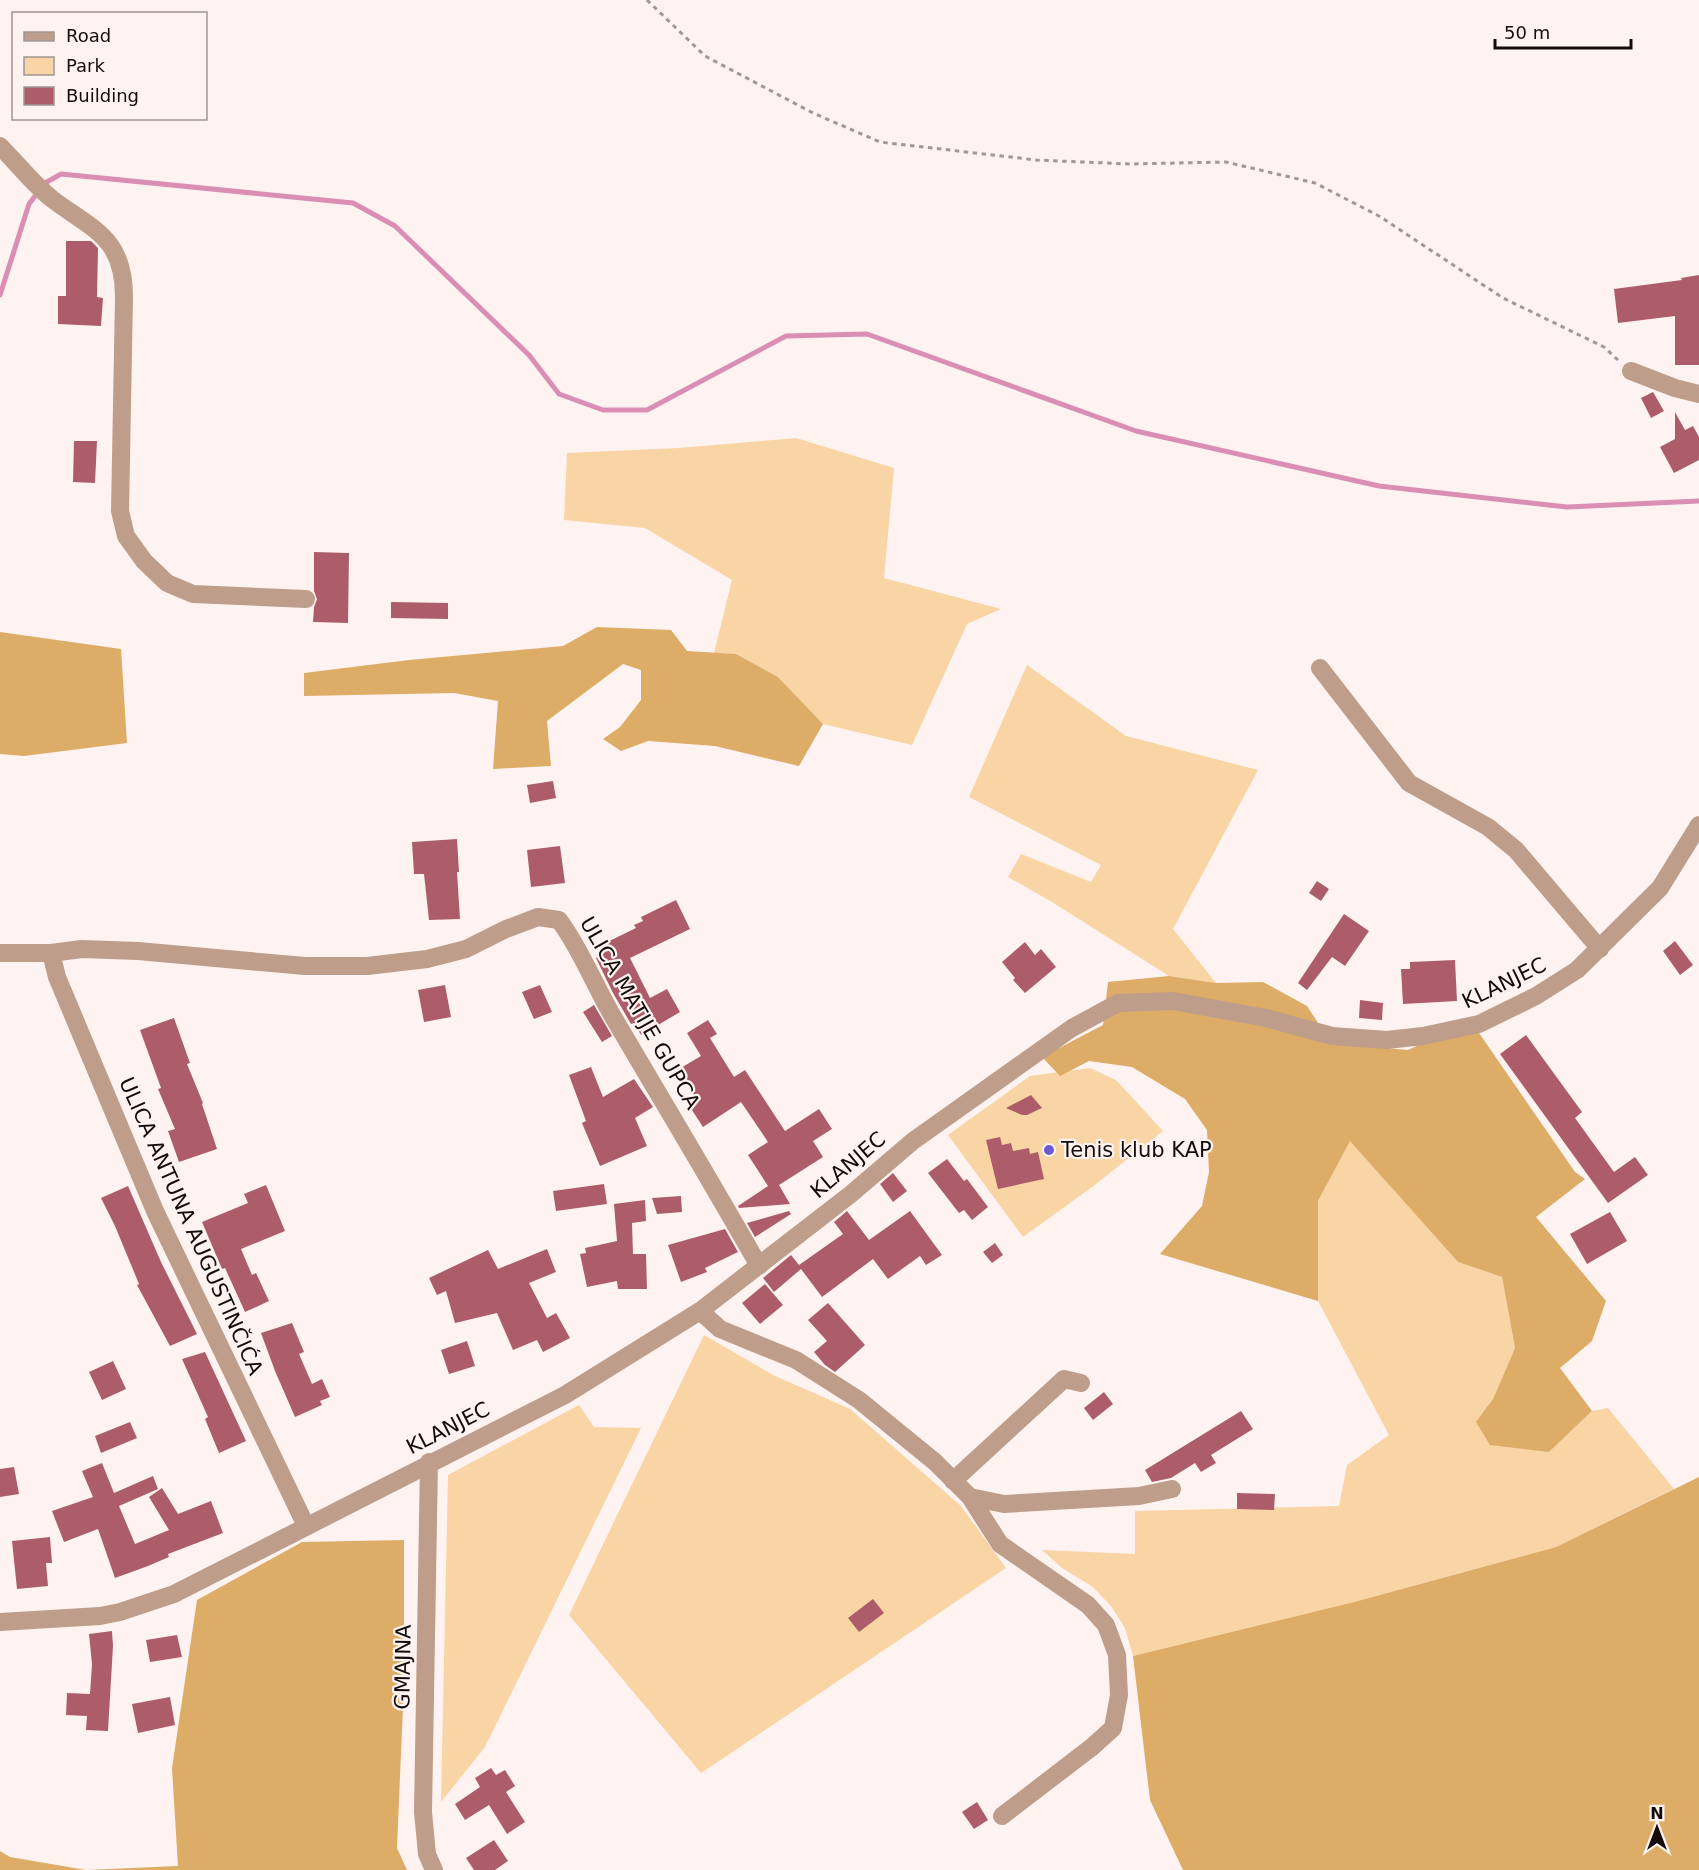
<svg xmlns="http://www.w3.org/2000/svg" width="1699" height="1870" font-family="'DejaVu Sans',sans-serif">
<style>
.green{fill:#f9d4a4}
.forest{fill:#ddac67}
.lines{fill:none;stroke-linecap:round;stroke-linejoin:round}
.stream{stroke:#db8eb3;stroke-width:5}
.building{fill:#ad5d6a}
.path{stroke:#a19795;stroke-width:3;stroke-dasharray:4.5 4.5;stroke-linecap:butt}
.minor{stroke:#be9e8a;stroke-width:18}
.poi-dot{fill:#6c5ad4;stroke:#fef3f1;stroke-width:2}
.labels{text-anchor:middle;stroke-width:4.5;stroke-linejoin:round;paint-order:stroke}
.street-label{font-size:21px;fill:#140c0a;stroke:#fef3f1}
.poi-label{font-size:21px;fill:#140c0a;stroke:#fef3f1;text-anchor:start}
</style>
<rect width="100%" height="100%" fill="#fef3f1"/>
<path class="green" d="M796 438 894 468 884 578 1001 609 967 624 912 745 823 724 778 677 736 654 714 653 732 580 645 528 564 520 567 453 679 448Z
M1027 665 1126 736 1258 770 1173 929 1216 983 1169 976 1052 902 1008 877 1021 854 1091 882 1101 865 969 797Z
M1090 1068 1116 1080 1163 1131 1092 1187 1023 1237 948 1135 1030 1076Z
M1350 1140 1458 1262 1502 1277 1515 1348 1493 1399 1477 1422 1549 1452 1592 1411 1608 1408 1674 1489 1556 1547 1354 1602 1133 1656 1125 1628 1111 1606 1093 1587 1062 1568 1042 1550 1135 1554V1511L1339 1506 1347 1465 1389 1435 1318 1301V1201Z
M704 1335 773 1375 850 1409 961 1506 1006 1568 701 1773 569 1615Z
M579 1405 594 1427 641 1428 485 1747 441 1802 448 1475Z"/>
<path class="forest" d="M597 627 671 630 687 651 736 654 778 677 823 724 799 766 715 746 648 741 621 751 603 739 620 727 641 700V670L623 664 547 721 551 766 493 769 498 701 454 693 304 696V673L409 660 563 646Z
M0 632 121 649 127 743 24 756 0 754Z
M1169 976 1216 983 1263 982 1307 1006 1331 1043 1408 1050 1446 1032 1479 1033 1575 1172 1585 1179 1536 1217 1606 1301 1592 1341 1560 1368 1592 1411 1549 1452 1490 1445 1476 1422 1493 1399 1515 1348 1502 1277 1458 1262 1350 1141 1318 1201V1301L1160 1254 1202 1206 1209 1172 1207 1130 1185 1099 1132 1067 1089 1061 1060 1076 1042 1057 1103 1025 1108 982Z
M1699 1477V1870H1183L1150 1800 1133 1656 1354 1602 1556 1547Z
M404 1540V1683L397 1848 407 1870H0V1851L10 1857 86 1870 178 1866 172 1768 197 1600 302 1542Z"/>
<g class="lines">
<path class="stream" d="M0 295 29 204 45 183 61 174 353 203 395 226 529 355 559 394 603 410H647L786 336 867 334 1136 431 1379 486 1567 507 1699 501"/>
</g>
<path class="building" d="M66 241H91L98 248 97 297 103 298 101 326 58 324V296H66Z
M1699 275V365H1675V316L1618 323 1614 289 1682 280 1681 278Z
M1653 392 1664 411 1651 418 1641 398Z
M1675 412 1685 430 1693 426 1699 437V460L1674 473 1660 447 1675 439Z
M74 441H97L95 483 73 482Z
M314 552 349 553 348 623 313 622 314 607 317 599 314 591Z
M391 602 448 603V619L391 618Z
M553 781 556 798 530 803 527 785Z
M457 839 459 872H457L460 919 429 920 424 874H414L412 842Z
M560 846 565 883 531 887 527 850Z
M1317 881 1329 889 1321 901 1309 893Z
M676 900 690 929 630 958 650 998 667 989 680 1012 641 1035 634 1023 631 1024 613 993 596 958 601 955 597 947 636 928 634 925 643 921 641 917Z
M1344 914 1369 931 1345 966 1332 957 1307 990 1298 983Z
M1675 941 1693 965 1680 975 1663 951Z
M1025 942 1035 955 1041 949 1056 967 1025 993 1013 980 1015 978 1002 962Z
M1455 960 1457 1001 1403 1004 1401 969H1410V962Z
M445 985 451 1017 424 1022 418 990Z
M540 985 552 1012 534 1019 522 992Z
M1360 1000 1383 1003 1382 1020 1359 1018Z
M594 1005 612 1036 602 1042 583 1012Z
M174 1018 190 1063 187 1064 203 1103 202 1104 217 1149 179 1162 168 1131 175 1129 158 1089 161 1088 140 1030Z
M708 1020 717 1034 710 1038 734 1077 745 1070 785 1131 819 1109 832 1129 813 1141 823 1157 779 1185 790 1204 739 1208 738 1206 768 1186 748 1155 768 1142 741 1102 703 1127 690 1107 698 1101 679 1069 701 1056 687 1033Z
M1526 1035 1582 1112 1575 1118 1614 1172 1635 1157 1648 1175 1608 1203 1500 1054Z
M591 1067 603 1097 634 1079 653 1107 635 1118 647 1146 600 1166 582 1123 586 1121 569 1075Z
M1031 1095 1042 1108 1027 1115H1022L1006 1108Z
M1000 1137 1002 1145 1011 1143 1013 1151 1029 1148 1030 1154 1038 1152 1044 1179 998 1189 986 1140Z
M947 1159 964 1181 967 1179 988 1207 972 1220 964 1210 959 1213 928 1173Z
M893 1173 907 1191 893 1202 880 1184Z
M604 1184 607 1204 556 1211 553 1191Z
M266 1185 285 1231 241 1249 252 1275 256 1273 269 1301 245 1312 225 1268 222 1269 202 1222 248 1203 244 1194Z
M128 1186 161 1262 197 1334 170 1346 137 1285 139 1284 115 1226 101 1198Z
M681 1196 682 1212 657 1214 652 1198Z
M645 1200 646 1221 632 1223 633 1254H646L647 1289H618L617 1281 587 1287 580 1254 586 1253 585 1248 617 1241 614 1204Z
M789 1211 791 1214 755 1237 747 1223Z
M847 1211 869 1240 910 1211 942 1255 926 1265 920 1256 888 1279 873 1259 822 1297 801 1269 774 1292 763 1278 791 1255 799 1265 843 1234 834 1222Z
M1610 1212 1627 1241 1587 1264 1570 1234Z
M725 1229 738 1252 705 1268 707 1272 681 1282 668 1245Z
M995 1243 1003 1255 992 1263 983 1252Z
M547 1249 556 1272 529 1283 547 1318 556 1313 570 1338 543 1352 537 1340 513 1350 497 1313 455 1323 446 1291 437 1295 429 1278 488 1250 498 1269Z
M765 1284 783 1305 760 1324 742 1303Z
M828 1303 865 1345 835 1372 825 1365 814 1352 827 1341 808 1320Z
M292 1323 304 1352 299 1354 312 1384 322 1379 330 1397 320 1401 322 1405 295 1417 275 1371 261 1333Z
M467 1341 475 1366 449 1374 441 1350Z
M205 1352 246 1441 219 1453 205 1419 208 1417 182 1359Z
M113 1361 126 1389 102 1400 89 1372Z
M1104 1392 1113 1404 1093 1420 1084 1408Z
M1241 1411 1253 1429 1211 1455 1216 1463 1201 1472 1195 1463 1171 1478 1152 1482 1145 1470Z
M130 1422 137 1438 101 1453 95 1436Z
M102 1463 114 1493 153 1476 158 1489 119 1506 135 1544 169 1530 149 1497 162 1488 178 1514 211 1501 223 1533 168 1554 169 1557 148 1566 115 1578 98 1529 64 1542 52 1511 93 1497 82 1471Z
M14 1467 19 1494 0 1497V1469Z
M1237 1493 1275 1494 1274 1510 1237 1509Z
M50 1537 52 1563H46L48 1586 17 1589 12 1541Z
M873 1599 884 1613 859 1632 848 1618Z
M112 1631 113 1646 108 1731 86 1730 87 1716 66 1715 67 1693 90 1694 92 1664 89 1634Z
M177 1635 182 1657 150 1662 146 1640Z
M170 1697 175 1725 138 1733 132 1704Z
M491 1768 496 1775 505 1770 515 1786 506 1792 525 1822 507 1834 489 1805 465 1820 455 1804 480 1787 475 1778Z
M977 1802 988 1820 974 1829 962 1812Z
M494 1840 508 1861 495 1870H474L466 1858Z"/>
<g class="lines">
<path class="path" d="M647 0 705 56 813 113 880 142 1036 160 1129 164 1226 162 1315 183 1379 216 1503 298 1604 347 1618 360"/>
<path class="minor" d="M0 146C17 163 33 184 52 199 93 230 124 237 124 297L120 511 126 536 144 561 167 583 193 594 306 599
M1631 371 1675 388 1699 394
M1320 668 1409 783 1488 827 1516 850 1600 949
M0 953H51L82 949 138 951 305 966H367L427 959 466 949 506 929 538 917 559 920C582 951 595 987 615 1020 663 1102 712 1183 759 1266
M51 953 57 977 155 1211 306 1526
M700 1311 720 1329 796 1360 859 1400 935 1462 970 1497 1004 1504 1139 1496 1172 1489
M429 1462 423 1812 427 1854 434 1870
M953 1481 1064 1379 1081 1383
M970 1497 1000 1544 1088 1605 1106 1625 1117 1655 1119 1695 1113 1728 1092 1747 1002 1816
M0 1622 100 1616 120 1612 174 1594 565 1395 700 1311 851 1194 913 1141 1072 1028 1118 1003 1173 1001 1266 1018 1332 1036 1387 1040 1423 1036 1479 1024 1536 996 1577 970 1660 888 1699 825"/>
</g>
<circle class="poi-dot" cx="1049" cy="1150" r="6"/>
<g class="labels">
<g class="street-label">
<text transform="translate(1504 983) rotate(-26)" y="7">KLANJEC</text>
<text transform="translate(640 1013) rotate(60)" y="7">ULICA MATIJE GUPCA</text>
<text transform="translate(848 1165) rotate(-40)" y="7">KLANJEC</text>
<text transform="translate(191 1226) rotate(66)" y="7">ULICA ANTUNA AUGUSTINČIĆA</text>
<text transform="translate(448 1428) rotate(-27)" y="7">KLANJEC</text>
<text transform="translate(403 1667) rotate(-89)" y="7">GMAJNA</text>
</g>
<g class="poi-label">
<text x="1061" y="1157">Tenis klub KAP</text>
</g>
</g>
<rect x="12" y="12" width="195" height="108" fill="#fef3f1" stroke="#a09795" stroke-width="1.5"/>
<rect x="24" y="32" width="30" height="9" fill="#be9e8a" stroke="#a09795" stroke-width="1.5"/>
<text x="66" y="42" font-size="18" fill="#140c0a">Road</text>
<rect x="24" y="57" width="30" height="18" fill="#f9d4a4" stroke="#a09795" stroke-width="1.5"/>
<text x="66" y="72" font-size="18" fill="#140c0a">Park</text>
<rect x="24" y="87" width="30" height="18" fill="#ad5d6a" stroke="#a09795" stroke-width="1.5"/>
<text x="66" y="102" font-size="18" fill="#140c0a">Building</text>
<g transform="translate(1657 1828)" stroke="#fef3f1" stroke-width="4.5" paint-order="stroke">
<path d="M0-4.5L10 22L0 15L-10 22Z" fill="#140c0a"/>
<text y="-9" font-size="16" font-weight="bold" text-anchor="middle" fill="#140c0a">N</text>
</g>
<path d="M1495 39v9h136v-9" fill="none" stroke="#140c0a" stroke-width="3"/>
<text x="1504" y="39" font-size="18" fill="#140c0a" stroke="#fef3f1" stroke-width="4.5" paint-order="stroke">50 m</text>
</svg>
